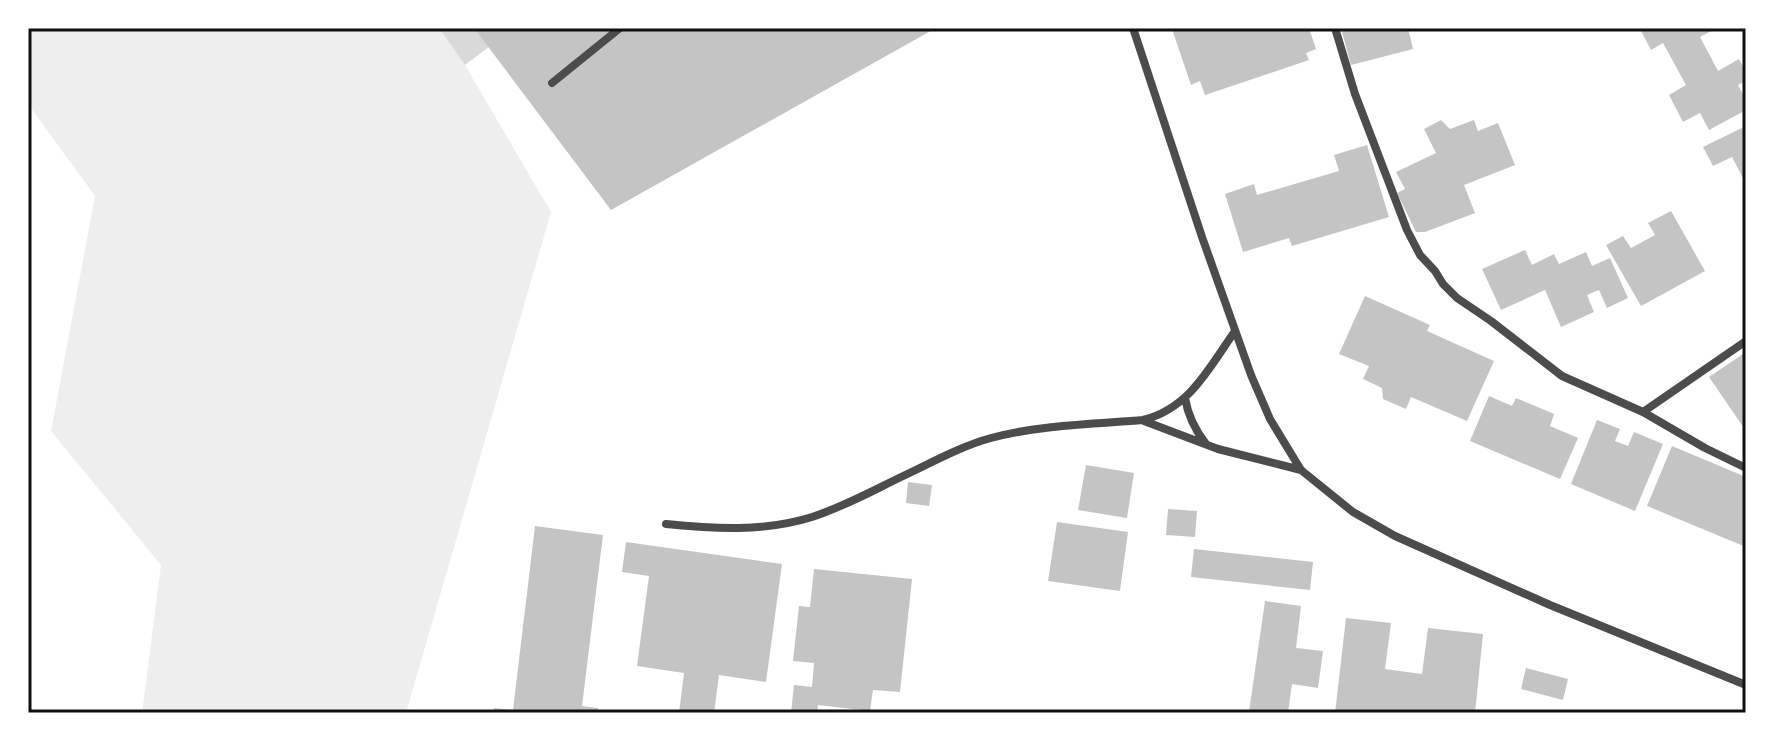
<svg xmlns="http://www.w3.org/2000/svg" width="1774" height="741" font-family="Merriweather,serif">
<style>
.green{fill:#eee}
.water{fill:#d9d9d9}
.building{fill:#c4c4c4}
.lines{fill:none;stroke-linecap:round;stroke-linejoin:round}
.minor{stroke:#4c4c4c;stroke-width:8}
.neatline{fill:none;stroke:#111;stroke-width:3}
</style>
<rect width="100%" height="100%" fill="#fff"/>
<path class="green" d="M28 28H439L465 65 551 212 406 713H142L161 565 51 431 95 196 28 104Z"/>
<path class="water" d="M439 28H514L465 65Z"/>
<path class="building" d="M474 28H936L611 210Z
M1174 28H1309L1316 49 1306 53 1309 60 1205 95 1200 81 1191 85 1172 29Z
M1341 28H1408L1413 49 1351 65Z
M1642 28H1717L1700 37 1718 71 1739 59 1746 72V81L1738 85 1746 100V110L1709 130 1700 113 1683 122 1669 95 1686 85 1663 43 1651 50 1640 29Z
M1441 120 1450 129 1474 120 1478 131 1498 123 1515 165 1464 185 1475 213 1425 232H1416L1397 193 1405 189 1396 172 1436 153 1424 129Z
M1746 126V184L1732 157 1713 166 1703 147Z
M1367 145 1389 217 1292 246 1289 238 1243 252 1225 194 1254 184 1257 195 1339 171 1334 155Z
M1671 211 1705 271 1641 306 1606 245 1623 236 1631 248 1655 235 1648 223Z
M1525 250 1532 265 1554 254 1559 264 1586 252 1592 266 1610 258 1628 298 1607 308 1599 290 1587 295 1594 312 1561 327 1545 290 1501 310 1482 269Z
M1365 296 1430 325 1427 331 1494 361 1467 421 1411 397 1406 409 1383 399 1382 388 1363 379 1369 366 1339 354Z
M1746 352V431L1709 377Z
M1489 396 1512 406 1516 398 1554 414 1550 426 1578 438 1560 479 1470 441Z
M1597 420 1620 429 1615 441 1628 446 1634 432 1663 444 1635 511 1571 484Z
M1672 446 1746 477V547L1647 506Z
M1086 465 1134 473 1127 518 1078 510Z
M908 482 932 485 929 506 906 503Z
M1168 509 1197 511 1195 537 1166 535Z
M1057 522 1128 532 1120 591 1048 581Z
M535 526 603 535 582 706 598 708V713H493L494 708 513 710Z
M626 542 782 564 766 682 719 675 714 713H679L684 673 637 666 649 576 622 572Z
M1194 549 1313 562 1310 590 1191 577Z
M814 569 912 579 900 692 873 690 870 711 818 705 817 713H791L794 685 812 687 814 663 793 661 799 606 810 607Z
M1265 601 1301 606 1296 648 1323 651 1318 688 1292 684 1288 713 1249 712Z
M1346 618 1391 623 1385 669 1422 674 1428 628 1483 634 1475 713H1335Z
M1526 668 1568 679 1563 700 1521 689Z"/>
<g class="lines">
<path class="minor" d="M1133 28 1202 237 1251 375 1270 419 1301 470 1353 512 1395 536 1550 605 1746 685
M1335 28 1355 94 1407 230 1420 255 1435 271 1443 284 1457 298 1491 321 1562 376 1643 412 1705 448 1746 468
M552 83 620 28
M1185 398C1188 416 1195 430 1206 444
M1643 412 1746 341
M1144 421 1218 449 1301 470
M666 524C715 529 764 532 812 517 843 507 872 491 901 477 929 464 961 446 991 438 1040 425 1092 424 1143 420 1190 408 1209 368 1235 331"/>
</g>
<rect width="1774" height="741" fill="none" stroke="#ffffff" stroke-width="60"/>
<rect x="30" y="30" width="1714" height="681" class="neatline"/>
</svg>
